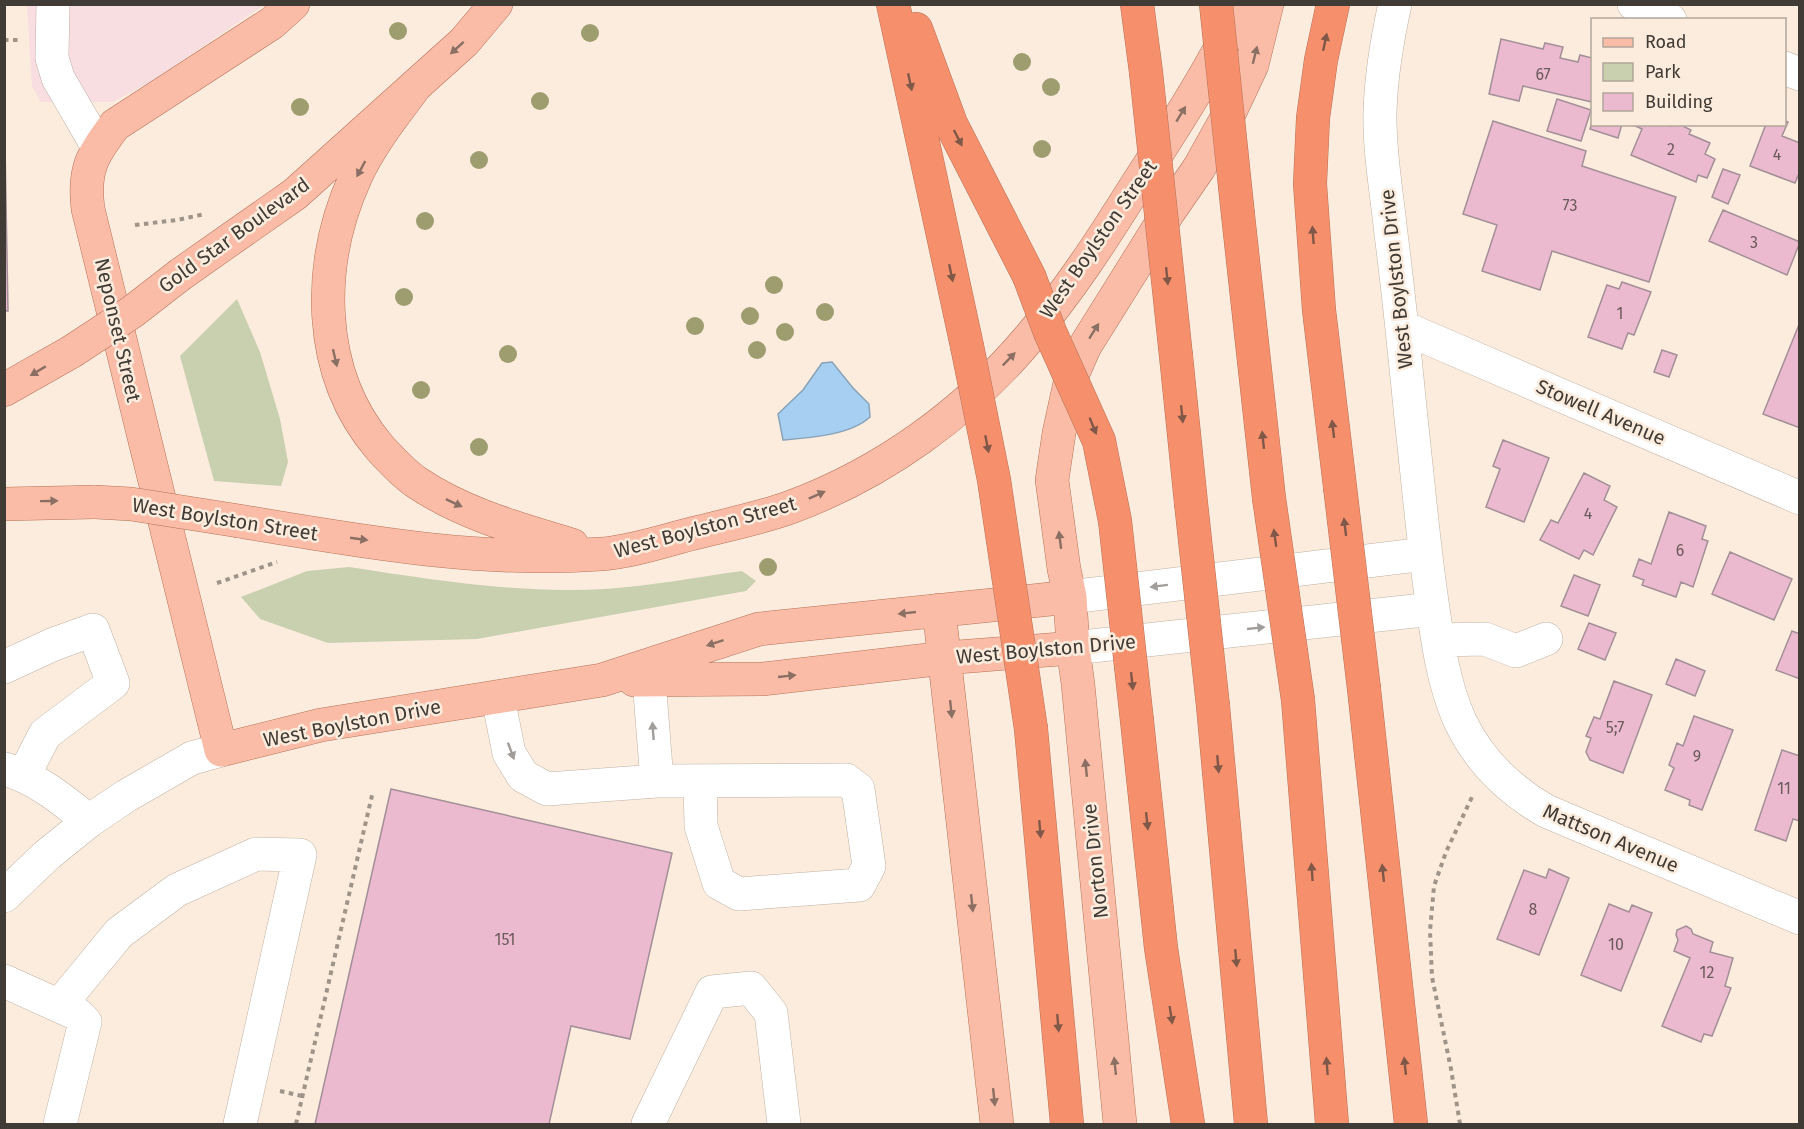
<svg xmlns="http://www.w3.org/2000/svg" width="1804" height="1129" font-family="'Fira Sans',sans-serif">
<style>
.industrial{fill:#f8dde1}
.green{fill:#c8d0b0}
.water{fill:#a7cff1;stroke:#88a3b9;stroke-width:1.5}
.building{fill:#ecbacf;stroke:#a38f97;stroke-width:1.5}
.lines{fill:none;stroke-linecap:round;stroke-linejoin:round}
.minor-casing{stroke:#c1b2a5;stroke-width:34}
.major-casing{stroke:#b77259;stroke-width:34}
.highway-casing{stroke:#b77259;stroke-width:34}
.path{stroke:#9f9489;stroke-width:4;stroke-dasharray:4.5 4.5;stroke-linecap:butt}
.minor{stroke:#fff;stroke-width:33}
.major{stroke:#fabca7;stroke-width:33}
.highway{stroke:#f68f6c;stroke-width:33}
.major-bridge-casing{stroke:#b77259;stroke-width:34;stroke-linecap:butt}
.highway-bridge-casing{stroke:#b77259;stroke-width:34;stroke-linecap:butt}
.major-bridge{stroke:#fabca7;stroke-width:33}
.highway-bridge{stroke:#f68f6c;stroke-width:33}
.tree{fill:#9e9d70}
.oneway{fill:#805848}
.oneway2{fill:#8b6f63}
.oneway3{fill:#a09d9a}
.labels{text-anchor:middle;stroke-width:5;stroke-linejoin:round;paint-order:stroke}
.number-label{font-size:16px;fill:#6c5b5c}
.street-label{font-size:20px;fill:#413b35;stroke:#fcecdd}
</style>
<rect width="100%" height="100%" fill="#fcecdd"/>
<path class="industrial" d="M27 5H264L150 82 113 102H41L32 86Z"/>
<path class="green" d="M237 299 260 352 280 419 288 462 281 486 214 481 180 356Z
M349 567C434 580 519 594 605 589 651 586 697 577 742 571L756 581 746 591 477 639 328 643 260 619 241 597 307 571Z"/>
<path class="water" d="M832 362 853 388 869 404 870 417C851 435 809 438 783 440L778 414 803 390 822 363Z"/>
<path class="building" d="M1501 39 1543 49 1545 43 1563 47 1560 58 1578 62 1580 55 1592 58V102L1523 86 1519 101 1489 94Z
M4 91 8 311H4Z
M1557 99 1591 110 1581 141 1547 131Z
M1784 120 1788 122 1782 136 1800 143V171L1795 183 1750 166 1766 124H1784Z
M1493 121 1586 151 1582 166 1676 197 1649 282 1552 251 1540 290 1482 271 1497 225 1463 214Z
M1592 123V124H1622L1618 138 1590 129Z
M1631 124H1666L1671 126 1672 124H1679L1691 130 1689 134 1710 143 1705 154 1715 159 1707 178 1698 175 1696 182 1631 155 1642 129Z
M1723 169 1740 175 1728 204 1712 197Z
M1723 210 1800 242 1787 275 1709 241Z
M1622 282 1651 292 1634 335 1628 333 1622 349 1588 337 1607 285 1619 289Z
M1800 322V428L1763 414Z
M1662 350 1677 355 1669 377 1654 372Z
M1503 440 1549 458 1524 522 1486 507 1500 469 1493 466Z
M1584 473 1610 486 1604 500 1617 507 1593 555 1584 550 1579 559 1540 540 1551 520 1558 523Z
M1669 512 1706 526 1702 539 1708 541 1693 587 1681 582 1676 597 1642 585 1644 580 1633 576 1639 559 1651 564Z
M1730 552 1792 579 1774 620 1712 594Z
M1574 575 1600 585 1588 616 1561 606Z
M1589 623 1616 633 1605 660 1578 649Z
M1792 631 1800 634V679L1776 670Z
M1676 659 1705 671 1695 696 1666 684Z
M1614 681 1652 695 1623 773 1590 760 1586 752 1591 738 1586 736 1594 717 1600 719Z
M1694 716 1733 730 1702 810 1689 805 1690 800 1665 790 1674 768 1669 765 1677 743 1683 746Z
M1782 750 1800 756V821L1793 819 1786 841 1755 830Z
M391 789 672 853 630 1039 571 1026 549 1124H315Z
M1549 869 1569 878 1539 955 1497 939 1524 870 1546 878Z
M1609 904 1629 912 1632 905 1652 913 1621 991 1581 975Z
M1686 926 1691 929 1693 934 1713 942 1710 952 1733 958 1725 986 1731 988 1712 1036 1704 1034 1701 1042 1662 1026 1690 958 1674 951 1678 940 1676 935 1677 930Z"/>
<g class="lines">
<g class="minor-casing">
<path id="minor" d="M53 4 52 58 58 78 98 147
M1395 4C1387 40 1381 76 1380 112 1379 152 1387 194 1391 234 1399 295 1405 357 1411 418 1418 480 1423 541 1432 602 1438 643 1443 683 1460 721 1479 761 1508 789 1546 811L1800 918
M1634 4 1670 20
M1784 68 1800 74
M1402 327 1800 498
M1070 597 1425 554
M1438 640 1485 639 1516 651 1546 639
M1073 648 1433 609
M4 667 54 644 93 630 113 683 45 734 24 775
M649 680 657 781
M498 698 509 753 523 776 547 789 657 781 846 780 858 789 869 866 859 885 739 894 719 883 701 826 700 781
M5 769C38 779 63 800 89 821
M4 896 47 855 89 821 126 796 192 758 221 750
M4 981 77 1014 85 1022 60 1124
M59 1006 119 933 177 890 256 854 300 855 240 1124
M648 1124 712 992 751 988 771 1013 784 1124"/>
</g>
<g class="major-casing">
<path id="major" d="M293 4 272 23 115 125C92 155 83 170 88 209L221 750 321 725 602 680 759 629 1070 597
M416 85C395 114 371 143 356 176 316 263 315 372 380 448 391 460 403 473 416 482 463 514 519 529 572 545
M181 274 295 194 464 42 496 4
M4 390 71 352
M4 504 95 502
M239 521C358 541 480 563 601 554 632 552 669 539 699 532 730 524 761 518 791 507 883 473 966 413 1029 338 1069 291 1102 240 1134 189 1173 129 1212 69 1243 4
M939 610 997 1124
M634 680 762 679 945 658 1073 648
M1120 1124 1078 684 1073 648 1070 597 1064 569 1052 480 1059 433 1071 378 1085 346 1168 213 1199 168 1228 116 1252 65 1267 4"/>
</g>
<g class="highway-casing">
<path id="highway" d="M893 4 967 346
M1137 4 1146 72
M1333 4 1321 60 1313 118 1310 184 1319 310 1340 487
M916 29 951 124 1029 276
M1238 215 1269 498
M1176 356 1191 503
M1364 689 1411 1124
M1298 700 1332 1124
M1213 706 1251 1124
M1137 721 1161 948 1188 1124
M1031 729 1067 1124"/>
</g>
<path class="path" d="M4 40H20
M135 225 177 220 205 214
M217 583 277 562
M280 1091 302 1096
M296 1124 373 791
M1460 1124 1451 1069 1432 977 1430 931 1434 886 1446 852 1472 797"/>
<use href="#minor" class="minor"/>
<use href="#major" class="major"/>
<use href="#highway" class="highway"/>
<g class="major-bridge-casing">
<path id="major-bridge" d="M71 352 132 312 181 274
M95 502 131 504 239 521"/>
</g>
<g class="highway-bridge-casing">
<path id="highway-bridge" d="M1216 4 1238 215
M1146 72 1176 356
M1029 276 1050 332 1099 441 1115 521 1137 721
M967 346 994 480 1031 729
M1340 487 1364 689
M1269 498 1298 700
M1191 503 1213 706"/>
</g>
<use href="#major-bridge" class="major-bridge"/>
<use href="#highway-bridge" class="highway-bridge"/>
</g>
<g class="tree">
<circle cx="398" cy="31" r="9"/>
<circle cx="590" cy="33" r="9"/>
<circle cx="1022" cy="62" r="9"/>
<circle cx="1051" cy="87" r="9"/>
<circle cx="540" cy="101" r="9"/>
<circle cx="300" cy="107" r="9"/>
<circle cx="1042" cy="149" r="9"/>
<circle cx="479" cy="160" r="9"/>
<circle cx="425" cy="221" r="9"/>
<circle cx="774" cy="285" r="9"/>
<circle cx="404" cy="297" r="9"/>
<circle cx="825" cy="312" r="9"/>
<circle cx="750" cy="316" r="9"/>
<circle cx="695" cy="326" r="9"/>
<circle cx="785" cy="332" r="9"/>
<circle cx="757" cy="350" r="9"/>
<circle cx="508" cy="354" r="9"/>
<circle cx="421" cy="390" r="9"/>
<circle cx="479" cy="447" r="9"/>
<circle cx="768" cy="567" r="9"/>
</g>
<defs><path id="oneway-solid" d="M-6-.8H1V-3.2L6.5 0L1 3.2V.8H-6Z" transform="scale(1.5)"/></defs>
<g class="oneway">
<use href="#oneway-solid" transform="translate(1325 42) rotate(-78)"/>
<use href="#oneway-solid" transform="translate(910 82) rotate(78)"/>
<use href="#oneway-solid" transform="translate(958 138) rotate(63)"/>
<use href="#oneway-solid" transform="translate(1313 235) rotate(-94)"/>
<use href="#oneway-solid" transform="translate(951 273) rotate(78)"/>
<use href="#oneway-solid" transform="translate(1167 276) rotate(84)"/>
<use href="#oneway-solid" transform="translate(1182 414) rotate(84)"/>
<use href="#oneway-solid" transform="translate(1093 426) rotate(68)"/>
<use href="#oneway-solid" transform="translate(1333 429) rotate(-97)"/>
<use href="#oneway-solid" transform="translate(1263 440) rotate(-96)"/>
<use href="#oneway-solid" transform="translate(987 444) rotate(79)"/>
<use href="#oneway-solid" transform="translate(1345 527) rotate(-97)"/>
<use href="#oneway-solid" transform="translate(1275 538) rotate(-98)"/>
<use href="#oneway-solid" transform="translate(1132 681) rotate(84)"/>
<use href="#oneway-solid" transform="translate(1218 764) rotate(85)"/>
<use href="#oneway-solid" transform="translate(1147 821) rotate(84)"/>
<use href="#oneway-solid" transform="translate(1040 829) rotate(85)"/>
<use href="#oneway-solid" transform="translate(1312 872) rotate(-94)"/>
<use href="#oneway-solid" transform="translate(1383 873) rotate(-96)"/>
<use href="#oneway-solid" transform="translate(1236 958) rotate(85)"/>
<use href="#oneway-solid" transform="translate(1171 1015) rotate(81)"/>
<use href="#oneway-solid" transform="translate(1058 1023) rotate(85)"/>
<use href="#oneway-solid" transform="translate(1327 1066) rotate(-94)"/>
<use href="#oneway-solid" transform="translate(1405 1066) rotate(-96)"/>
</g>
<g class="oneway2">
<use href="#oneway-solid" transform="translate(457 48) rotate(138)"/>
<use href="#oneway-solid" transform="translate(1255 55) rotate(-76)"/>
<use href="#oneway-solid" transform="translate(1181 114) rotate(-59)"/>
<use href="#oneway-solid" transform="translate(361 169) rotate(118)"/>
<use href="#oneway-solid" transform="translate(1094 331) rotate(-58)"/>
<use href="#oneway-solid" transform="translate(335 358) rotate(77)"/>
<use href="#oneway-solid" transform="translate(1009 359) rotate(-46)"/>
<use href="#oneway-solid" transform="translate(38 371) rotate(149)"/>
<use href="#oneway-solid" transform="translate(817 495) rotate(-24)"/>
<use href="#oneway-solid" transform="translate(49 501) rotate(-1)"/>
<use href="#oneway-solid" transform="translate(454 503) rotate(25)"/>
<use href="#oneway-solid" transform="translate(359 539) rotate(8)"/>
<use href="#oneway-solid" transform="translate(1060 540) rotate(-97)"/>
<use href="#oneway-solid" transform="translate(907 613) rotate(174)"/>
<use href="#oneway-solid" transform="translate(715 643) rotate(162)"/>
<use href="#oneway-solid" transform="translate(787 676) rotate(-6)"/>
<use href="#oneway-solid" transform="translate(951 709) rotate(84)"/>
<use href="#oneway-solid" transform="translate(1086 768) rotate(-96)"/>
<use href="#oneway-solid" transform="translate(972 903) rotate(84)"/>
<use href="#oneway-solid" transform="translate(1115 1066) rotate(-96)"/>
<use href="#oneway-solid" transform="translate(994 1097) rotate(84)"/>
</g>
<g class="oneway3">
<use href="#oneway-solid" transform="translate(1159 586) rotate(173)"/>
<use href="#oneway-solid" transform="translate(1256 628) rotate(-6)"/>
<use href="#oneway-solid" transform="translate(653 731) rotate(-94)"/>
<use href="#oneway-solid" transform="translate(511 751) rotate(70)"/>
</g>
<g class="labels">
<g class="number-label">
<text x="1543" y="80">67</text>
<text x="1671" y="155">2</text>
<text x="1777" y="160">4</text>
<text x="1570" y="211">73</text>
<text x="1754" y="248">3</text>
<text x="1620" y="319">1</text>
<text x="1588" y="519">4</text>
<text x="1680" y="556">6</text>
<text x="1615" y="733">5;7</text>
<text x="1697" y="762">9</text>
<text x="1784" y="794">11</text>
<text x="1533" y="915">8</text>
<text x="505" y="945">151</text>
<text x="1616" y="950">10</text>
<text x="1707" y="978">12</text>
</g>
<g class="street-label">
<text transform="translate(234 235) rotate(-36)" y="7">Gold Star Boulevard</text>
<text transform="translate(1098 239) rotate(-55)" y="7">West Boylston Street</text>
<text transform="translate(1396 279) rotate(-96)" y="7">West Boylston Drive</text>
<text transform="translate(118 330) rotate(77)" y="7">Neponset Street</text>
<text transform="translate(1601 412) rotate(23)" y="7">Stowell Avenue</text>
<text transform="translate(225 519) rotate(9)" y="7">West Boylston Street</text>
<text transform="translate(705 527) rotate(-15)" y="7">West Boylston Street</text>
<text transform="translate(1046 649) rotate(-5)" y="7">West Boylston Drive</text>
<text transform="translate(352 723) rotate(-11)" y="7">West Boylston Drive</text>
<text transform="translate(1611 838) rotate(23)" y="7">Mattson Avenue</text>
<text transform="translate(1095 861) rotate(-96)" y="7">Norton Drive</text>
</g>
</g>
<rect width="1804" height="1129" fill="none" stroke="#413b35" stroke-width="12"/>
<rect x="1591" y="18" width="195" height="108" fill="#fcecdd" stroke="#b1a59a" stroke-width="1.5"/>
<rect x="1603" y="38" width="30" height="9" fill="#fabca7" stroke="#b1a59a" stroke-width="1.5"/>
<text x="1645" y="48" font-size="18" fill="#413b35">Road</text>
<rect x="1603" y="63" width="30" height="18" fill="#c8d0b0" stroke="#b1a59a" stroke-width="1.5"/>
<text x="1645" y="78" font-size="18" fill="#413b35">Park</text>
<rect x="1603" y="93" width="30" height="18" fill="#ecbacf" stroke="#b1a59a" stroke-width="1.5"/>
<text x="1645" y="108" font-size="18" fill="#413b35">Building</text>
</svg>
